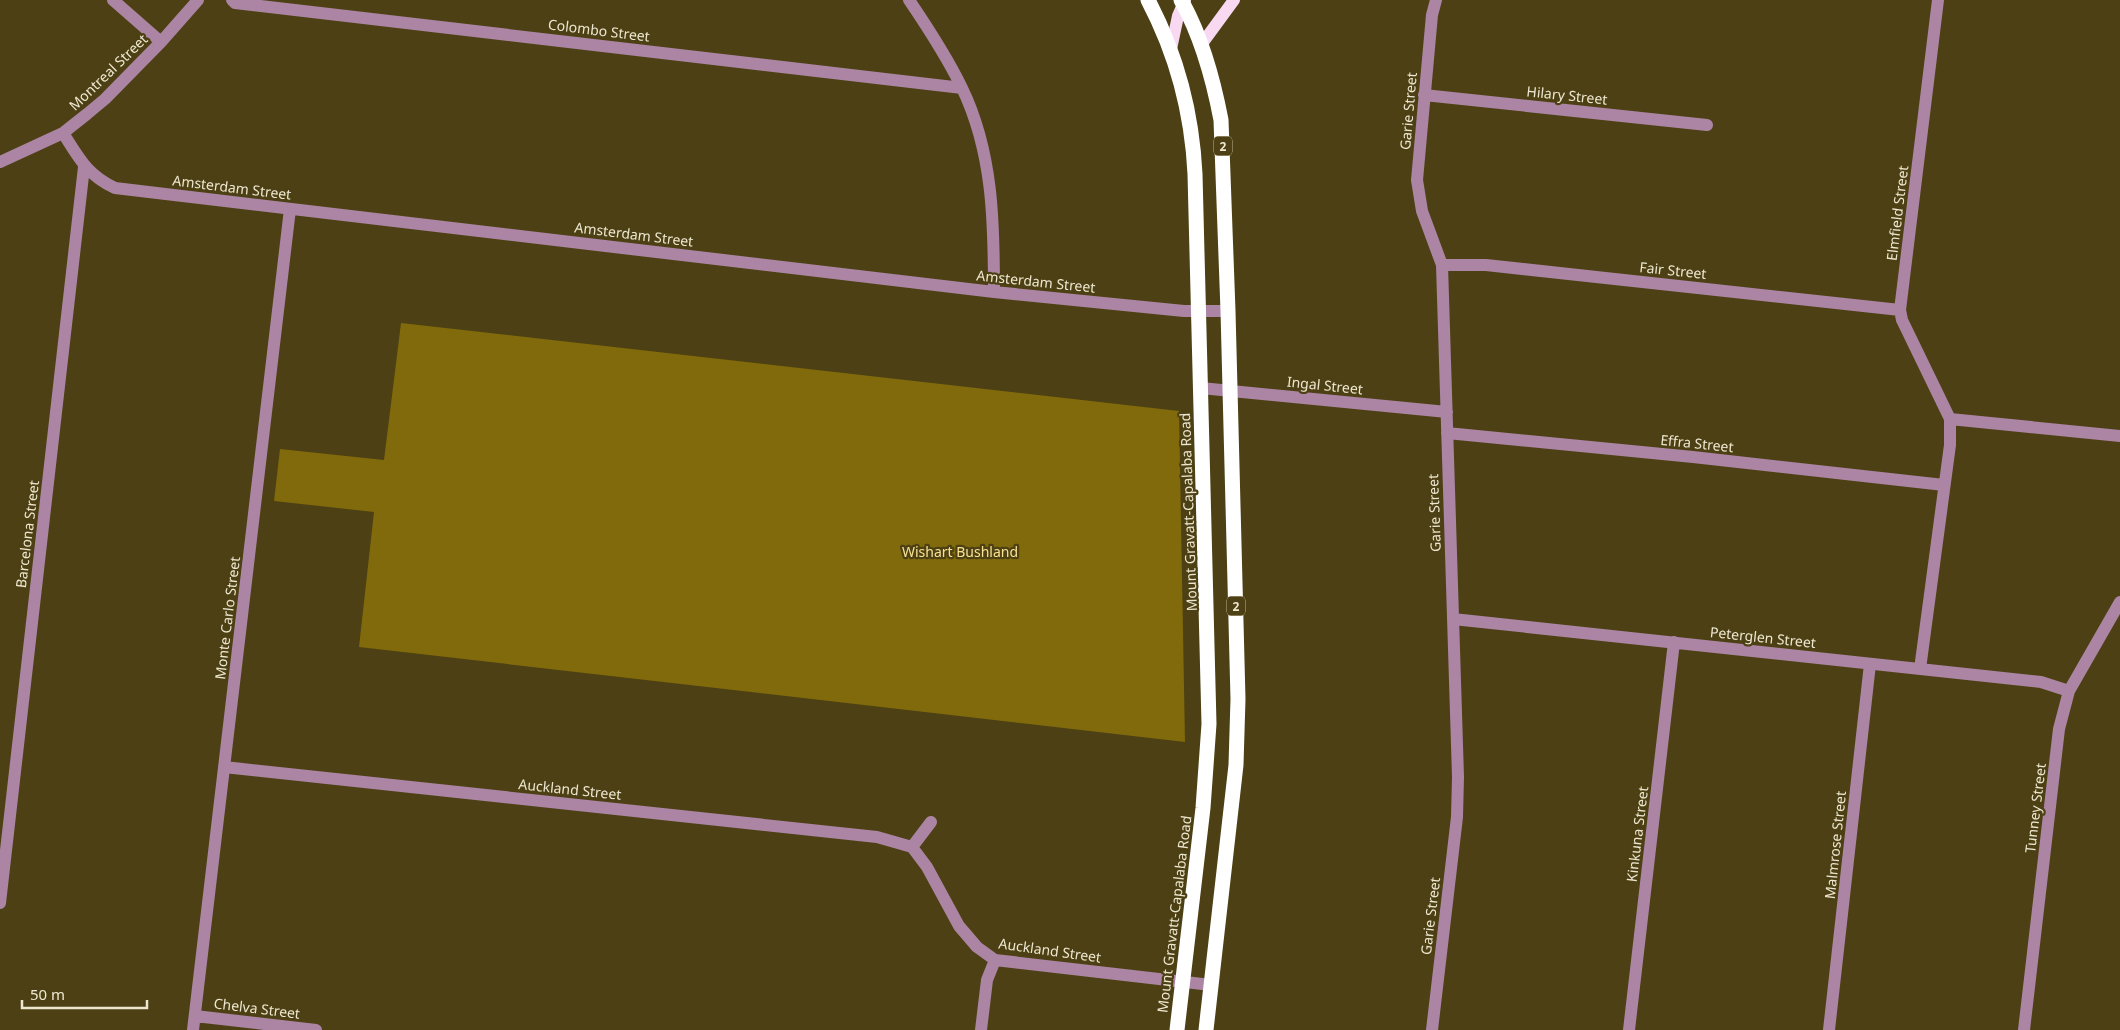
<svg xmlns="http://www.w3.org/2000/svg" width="2120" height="1030" font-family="'Noto Sans',sans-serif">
<rect width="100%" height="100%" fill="#4c4014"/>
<path fill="#816a0b" d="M 401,323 L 1179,411 L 1185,742 L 359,647 L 374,512 L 274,501 L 280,449 L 384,460 Z"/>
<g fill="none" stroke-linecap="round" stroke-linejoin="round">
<path stroke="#ab85a3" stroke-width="12" d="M 113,0 L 161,42
M 232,0 L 235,3 L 962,88
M 909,0 C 928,28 947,57 962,88 C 993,152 994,222 994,292
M 1424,95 L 1707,125
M 63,133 C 79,158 87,175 115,188 L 994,292 L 1184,311 L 1228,311
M 0,162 L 63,133 L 87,114 L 105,99 L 161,42 L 198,0
M 1442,265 L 1486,265 L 1900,310
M 1201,388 L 1447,412
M 1950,419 L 2120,436
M 1447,433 L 1693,457 L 1944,485
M 1453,619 L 2041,682 L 2069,691
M 1920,669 L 1950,445 L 1950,419 L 1902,320 L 1900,310 L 1938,0
M 224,767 L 877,837 L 912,847 L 927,867 L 959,926 L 977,947 L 995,960 L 1211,985
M 912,847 L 931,822
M 0,903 L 84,167
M 195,1016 L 316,1030
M 193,1030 L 290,209
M 981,1030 L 987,980 L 995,960
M 1432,1030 L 1457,817 L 1458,777 L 1442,265 L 1422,211 L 1417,180 L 1432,15 L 1436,0
M 1629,1030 L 1674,642
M 1829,1030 L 1870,664
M 2024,1030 L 2059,729 L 2069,691 L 2120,602"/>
<path stroke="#f8d9f1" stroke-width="12" d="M 1201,45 L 1234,0
M 1171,49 L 1178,16 L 1185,0"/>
<path stroke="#fff" stroke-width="15" d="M 1148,0 C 1177,55 1192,112 1195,174 L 1209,724 L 1203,808 L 1177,1030
M 1181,0 C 1202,37 1213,78 1221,120 L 1228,311 L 1238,699 L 1236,765 L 1206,1030"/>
</g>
<g text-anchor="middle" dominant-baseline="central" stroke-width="4.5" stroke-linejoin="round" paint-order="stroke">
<g fill="#4c4014" stroke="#bdb598" stroke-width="1">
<rect x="1214" y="136.5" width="18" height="19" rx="4"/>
<rect x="1227" y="596.5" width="18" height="19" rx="4"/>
</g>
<g font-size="12" font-weight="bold" fill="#eee7d0">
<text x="1223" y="146">2</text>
<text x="1236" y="606">2</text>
</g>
<g font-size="14" fill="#eee7d0" stroke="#4c4014">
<text transform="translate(599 30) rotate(7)">Colombo Street</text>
<text transform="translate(108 72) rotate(-44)">Montreal Street</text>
<text transform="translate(1567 95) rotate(6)">Hilary Street</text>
<text transform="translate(1408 111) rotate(-85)">Garie Street</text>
<text transform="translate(232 187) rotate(7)">Amsterdam Street</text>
<text transform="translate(1897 213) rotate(-83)">Elmfield Street</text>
<text transform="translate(634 234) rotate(7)">Amsterdam Street</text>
<text transform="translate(1673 270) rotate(6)">Fair Street</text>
<text transform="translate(1036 281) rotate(6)">Amsterdam Street</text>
<text transform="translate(1325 385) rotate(6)">Ingal Street</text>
<text transform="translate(1697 443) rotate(6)">Effra Street</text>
<text transform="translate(1188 512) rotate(-92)">Mount Gravatt-Capalaba Road</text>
<text transform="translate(1434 513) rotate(-92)">Garie Street</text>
<text transform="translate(27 534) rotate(-83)">Barcelona Street</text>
<text transform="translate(227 618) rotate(-83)">Monte Carlo Street</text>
<text transform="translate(1763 637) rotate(6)">Peterglen Street</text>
<text transform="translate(570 789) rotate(6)">Auckland Street</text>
<text transform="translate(2035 808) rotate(-83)">Tunney Street</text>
<text transform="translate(1637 834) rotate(-83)">Kinkuna Street</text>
<text transform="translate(1835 845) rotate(-84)">Malmrose Street</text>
<text transform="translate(1174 914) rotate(-83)">Mount Gravatt-Capalaba Road</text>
<text transform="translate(1430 916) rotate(-83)">Garie Street</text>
<text transform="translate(1050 950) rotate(8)">Auckland Street</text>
<text transform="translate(257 1008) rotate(7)">Chelva Street</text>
</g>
<g font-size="14" fill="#f8e192" stroke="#4c4014">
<text x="960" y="551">Wishart Bushland</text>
</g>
</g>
<path d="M22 1000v8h125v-8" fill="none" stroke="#eee7d0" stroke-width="2.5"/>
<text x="30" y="1000" font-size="15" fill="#eee7d0" stroke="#4c4014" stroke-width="4" paint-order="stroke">50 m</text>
</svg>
